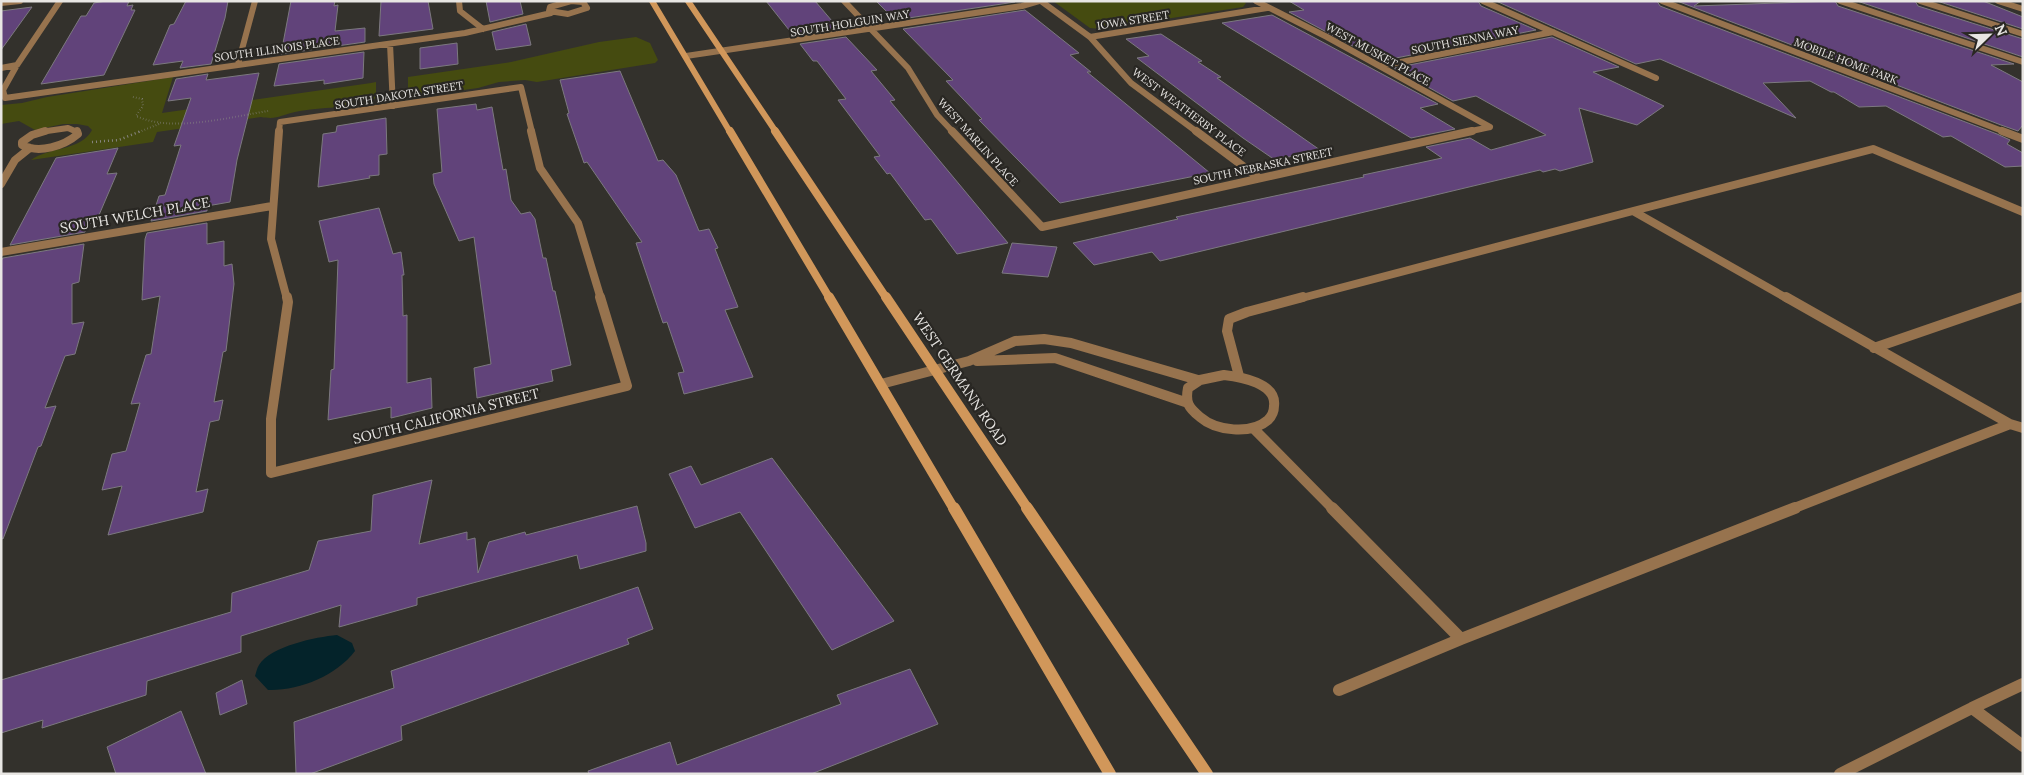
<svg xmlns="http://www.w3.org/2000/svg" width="2024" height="775" font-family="Lora,serif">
<rect width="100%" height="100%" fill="#33312c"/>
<path fill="#454b10" d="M 1053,1 L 1243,1 L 1246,3 L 1243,7 L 1101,29 L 1090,28 Z
M 636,37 L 650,43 L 658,60 L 655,63 L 537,82 L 525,80 L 499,82 L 478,88 L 421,96 L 408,94 L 408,77 L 511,62 L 599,42 Z
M 173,77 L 162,113 L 371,83 L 376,82 L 376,98 C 350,110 322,106 295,112 C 280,115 278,120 261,117 L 157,132 L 153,142 L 31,160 C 49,147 81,151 92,130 L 88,126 L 77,124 L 63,124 L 35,130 L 19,121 L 1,124 L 1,105 L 22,103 L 47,97 Z"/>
<path fill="#04232a" d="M 337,635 L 352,643 L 355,651 C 336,676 299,691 268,690 L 255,676 C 256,673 257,668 259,665 C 271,646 316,637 337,635 Z"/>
<path fill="#61437a" stroke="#7c797f" d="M 106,1 L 129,1 L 127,6 L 133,5 L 131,10 L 135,10 L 104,75 L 41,84 L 81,16 L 86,16 L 94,3 Z
M 186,1 L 228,1 L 225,18 L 211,64 L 180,68 L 183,61 L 153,65 L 170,25 L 174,24 Z
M 291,1 L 335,1 L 334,6 L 338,5 L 335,31 L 365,28 L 365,42 L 281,54 Z
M 381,1 L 428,1 L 433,29 L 379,36 Z
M 486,1 L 520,1 L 523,14 L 490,22 Z
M 766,1 L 815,1 L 838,28 L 793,35 Z
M 876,1 L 1014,1 L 1015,2 L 895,20 Z
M 1289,1 L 1478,1 L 1481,6 L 1536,30 L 1381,61 L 1289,12 L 1304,10 Z
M 1496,1 L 1657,1 L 1660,6 L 1997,134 L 2010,140 L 2007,144 L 2023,153 L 2023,166 L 2005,167 L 1951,136 L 1943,137 L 1886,106 L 1859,107 L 1834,92 L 1831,92 L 1810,81 L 1763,83 L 1796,118 L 1660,59 L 1636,64 Z
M 1677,1 L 1701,1 L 1694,6 L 1835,1 L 1838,6 L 2014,64 L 1991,65 L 2023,82 L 2023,125 L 2018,131 L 2001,125 Z
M 1857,1 L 1915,1 L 1918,6 L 2023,39 L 2023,57 Z
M 1937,1 L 1983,1 L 2023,17 L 2023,29 Z
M 32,7 L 1,50 L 1,11 Z
M 1025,10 L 1079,53 L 1070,55 L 1091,72 L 1087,72 L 1210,173 L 1060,203 L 979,120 L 982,119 L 946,81 L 953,80 L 903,29 Z
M 1272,15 L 1438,104 L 1420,108 L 1455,129 L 1411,138 L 1222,23 Z
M 526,24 L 531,45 L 496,50 L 492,32 Z
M 1161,34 L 1202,61 L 1198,62 L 1221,77 L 1217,78 L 1320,150 L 1275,160 L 1243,138 L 1137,58 L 1149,56 L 1126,39 Z
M 846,37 L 877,70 L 871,71 L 895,100 L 890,101 L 1008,243 L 957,254 L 931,219 L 925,220 L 890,173 L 887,174 L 874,157 L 880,156 L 838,100 L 846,99 L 817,61 L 813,61 L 800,44 Z
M 1552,37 L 1619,67 L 1593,72 L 1664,106 L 1637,125 L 1579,108 L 1593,162 L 1560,171 L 1555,169 L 1543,172 L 1540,170 L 1160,261 L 1152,252 L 1094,265 L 1073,243 L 1178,219 L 1176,217 L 1364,177 L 1363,175 L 1442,158 L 1426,147 L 1470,138 L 1491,150 L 1546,135 L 1476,96 L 1453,101 L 1394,68 Z
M 457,43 L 458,64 L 420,69 L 420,48 Z
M 364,52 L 363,78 L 324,84 L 324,80 L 274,86 L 279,64 Z
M 620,71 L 658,161 L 663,160 L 676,175 L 699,231 L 709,229 L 718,248 L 715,249 L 738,307 L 725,310 L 753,377 L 684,394 L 678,373 L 684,372 L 667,322 L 663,323 L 636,243 L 642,242 L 587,162 L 584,163 L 567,114 L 569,113 L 560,80 Z
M 259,73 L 237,160 L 230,202 L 207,206 L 207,211 L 151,221 L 159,196 L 165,195 L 181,145 L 174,146 L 191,98 L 168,101 L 176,79 L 208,74 L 206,80 Z
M 476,104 L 477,110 L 492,107 L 503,170 L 506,169 L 511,200 L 521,214 L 530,212 L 535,219 L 543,258 L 546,258 L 553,291 L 555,291 L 571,365 L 551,370 L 553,381 L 477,398 L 474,368 L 491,364 L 474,237 L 459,241 L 434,184 L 433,174 L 442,172 L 437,109 Z
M 386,118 L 387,154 L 379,155 L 379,175 L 369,176 L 370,178 L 318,187 L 323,134 L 336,132 L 337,126 Z
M 118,148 L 107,174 L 117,173 L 96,222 L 86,224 L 85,232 L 10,245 L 56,158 Z
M 379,208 L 393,254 L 401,252 L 404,275 L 402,275 L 403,316 L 407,315 L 407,383 L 431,378 L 432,408 L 391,418 L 391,407 L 328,420 L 331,370 L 334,369 L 338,260 L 329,262 L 319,221 Z
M 207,223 L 207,244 L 224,241 L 224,266 L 232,264 L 234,284 L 226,351 L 223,352 L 214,402 L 223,400 L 219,420 L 210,422 L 196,492 L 208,489 L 203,512 L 108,535 L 122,486 L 102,490 L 112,454 L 126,451 L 140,403 L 131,404 L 146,355 L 151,354 L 160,296 L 142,300 L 145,239 L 147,233 Z
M 1012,243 L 1057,247 L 1048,277 L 1002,273 Z
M 84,244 L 79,282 L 72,284 L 72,324 L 84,322 L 75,354 L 65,356 L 45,408 L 56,406 L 41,446 L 38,447 L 3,539 L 1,538 L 1,261 L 3,258 Z
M 772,458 L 894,621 L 832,650 L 740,512 L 695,528 L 669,474 L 691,466 L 701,485 Z
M 432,480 L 419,544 L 467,532 L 467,540 L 475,538 L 478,573 L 489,542 L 525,532 L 526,535 L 637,506 L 646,543 L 646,551 L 580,569 L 577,555 L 417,598 L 417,605 L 339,627 L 341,605 L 241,636 L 241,652 L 147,681 L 146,695 L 42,728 L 43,720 L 1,733 L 1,680 L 231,612 L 232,593 L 309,570 L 318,541 L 371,531 L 373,495 Z
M 638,587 L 653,629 L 627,639 L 629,644 L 401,726 L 402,740 L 310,774 L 296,774 L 294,722 L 394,688 L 391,671 Z
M 910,669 L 938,724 L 811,774 L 589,774 L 588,771 L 670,742 L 677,765 L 841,704 L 837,695 Z
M 242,680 L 247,704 L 220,715 L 216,693 Z
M 181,711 L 206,774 L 116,774 L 107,747 Z"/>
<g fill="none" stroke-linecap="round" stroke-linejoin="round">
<path stroke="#888682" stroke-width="2" stroke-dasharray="0.5 2.5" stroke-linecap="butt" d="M 133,97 L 142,99 L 143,106 L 136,116 C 173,133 229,117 268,111
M 139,132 L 159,124"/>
<path stroke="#888682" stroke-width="2.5" stroke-dasharray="1 3" stroke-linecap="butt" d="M 92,142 L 119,140 L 141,131"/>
<path stroke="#97734e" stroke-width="6" d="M 1920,1 L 2023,34"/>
<path stroke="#97734e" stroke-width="8" d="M 1633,211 L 1873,149 L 2023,212
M 1298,299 L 1633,211 L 1788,299
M 2018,299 L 2023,297"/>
<path stroke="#97734e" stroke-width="10" d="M 1786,297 L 2010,424 L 1792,509
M 1874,348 L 2022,297
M 977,361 L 1055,358 L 1185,402
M 1224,375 C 1241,377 1277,383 1274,406 C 1274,411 1272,416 1268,420 C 1251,435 1216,431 1200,417 C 1189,408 1185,403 1188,388 L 1200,380 Z
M 1239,376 L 1227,331 L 1229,319 L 1247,312 L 1303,297
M 881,384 L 969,361 L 1015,341 L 1044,339 L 1071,343 L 1198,380
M 2010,424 L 2023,428
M 1253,428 L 1333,509"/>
<path stroke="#97734e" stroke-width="12" d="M 1332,508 L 1461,639 L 1339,690
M 1461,639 L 1795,508"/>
<path stroke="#97734e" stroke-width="6" d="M 60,1 L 17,65 L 3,90 L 5,98 L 465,33 L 551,13
M 459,1 L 460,11 L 483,29
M 571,1 L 583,2 L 587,8 L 568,14 L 549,11 L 550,7 Z
M 844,1 L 908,68 L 937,115 L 953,132
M 1041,1 L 1090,37 L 1131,83 L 1197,132
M 1256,1 L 1327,37 L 1490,127
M 1483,1 L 1656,78
M 1662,1 L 2005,132
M 1840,1 L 2023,62
M 1998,1 L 2023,9
M 1,3 L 20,1
M 1090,37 L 1267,8
M 390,44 L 393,106
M 686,56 L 1022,6 L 1039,1
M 238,64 L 255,1
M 1381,66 L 1553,32
M 1,68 L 17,65
M 40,132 L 68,128 L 77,132
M 279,132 L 280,122 L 521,87 L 532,132
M 1467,132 L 1490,127"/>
<path stroke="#97734e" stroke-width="8" d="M 45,131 L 32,135 L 22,142 L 22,145 C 39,154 64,146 78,134 L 77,131
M 279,131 L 271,239 L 287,299
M 531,131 L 540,168 L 578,223 L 601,299
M 952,131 L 1042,227 L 1472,131
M 1196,131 L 1259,178
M 2002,131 L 2023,139
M 1,184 L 15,160 L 30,148
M 1,252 L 272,206"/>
<path stroke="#97734e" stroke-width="10" d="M 287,297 L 288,302 L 271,419 L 271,473 L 627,386 L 600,297"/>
<path stroke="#97734e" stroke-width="12" d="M 2023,684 L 1972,708 L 2023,746
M 1840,774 L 1972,708"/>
<path stroke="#d1975a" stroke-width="6" d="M 652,1 L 730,132
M 688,1 L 776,132"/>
<path stroke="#d1975a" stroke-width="8" d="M 730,131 L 830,299
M 775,131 L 887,299"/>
<path stroke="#d1975a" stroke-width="10" d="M 829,297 L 954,509
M 886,297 L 1028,509"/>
<path stroke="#d1975a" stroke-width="12" d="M 954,508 L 1110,774
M 1027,508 L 1207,774"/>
</g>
<g text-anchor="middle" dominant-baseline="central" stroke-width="4.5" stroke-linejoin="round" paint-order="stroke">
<g font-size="11" fill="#e8e6e3" stroke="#292723">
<text transform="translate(1133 20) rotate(-9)">IOWA STREET</text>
<text transform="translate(850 23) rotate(-9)">SOUTH HOLGUIN WAY</text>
<text transform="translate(1465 40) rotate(-11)">SOUTH SIENNA WAY</text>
<text transform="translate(277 49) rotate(-8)">SOUTH ILLINOIS PLACE</text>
<text transform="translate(1378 54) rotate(29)">WEST MUSKET PLACE</text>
<text transform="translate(1846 61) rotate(21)">MOBILE HOME PARK</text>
<text transform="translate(399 95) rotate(-9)">SOUTH DAKOTA STREET</text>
<text transform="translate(1189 112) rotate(37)">WEST WEATHERBY PLACE</text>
<text transform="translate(978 142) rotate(48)">WEST MARLIN PLACE</text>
<text transform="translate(1263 166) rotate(-12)">SOUTH NEBRASKA STREET</text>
</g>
<g font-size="14" fill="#e8e6e3" stroke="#292723">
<text transform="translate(135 215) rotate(-10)">SOUTH WELCH PLACE</text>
<text transform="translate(960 379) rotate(56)">WEST GERMANN ROAD</text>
<text transform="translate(446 416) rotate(-14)">SOUTH CALIFORNIA STREET</text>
</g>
</g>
<rect width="2024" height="775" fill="none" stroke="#e8e6e3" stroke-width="5"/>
<g transform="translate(1989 35) rotate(67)" stroke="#292723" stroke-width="4" paint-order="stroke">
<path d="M0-4L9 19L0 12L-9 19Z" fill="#e8e6e3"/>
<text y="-8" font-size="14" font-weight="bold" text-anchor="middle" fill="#e8e6e3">N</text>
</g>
</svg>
